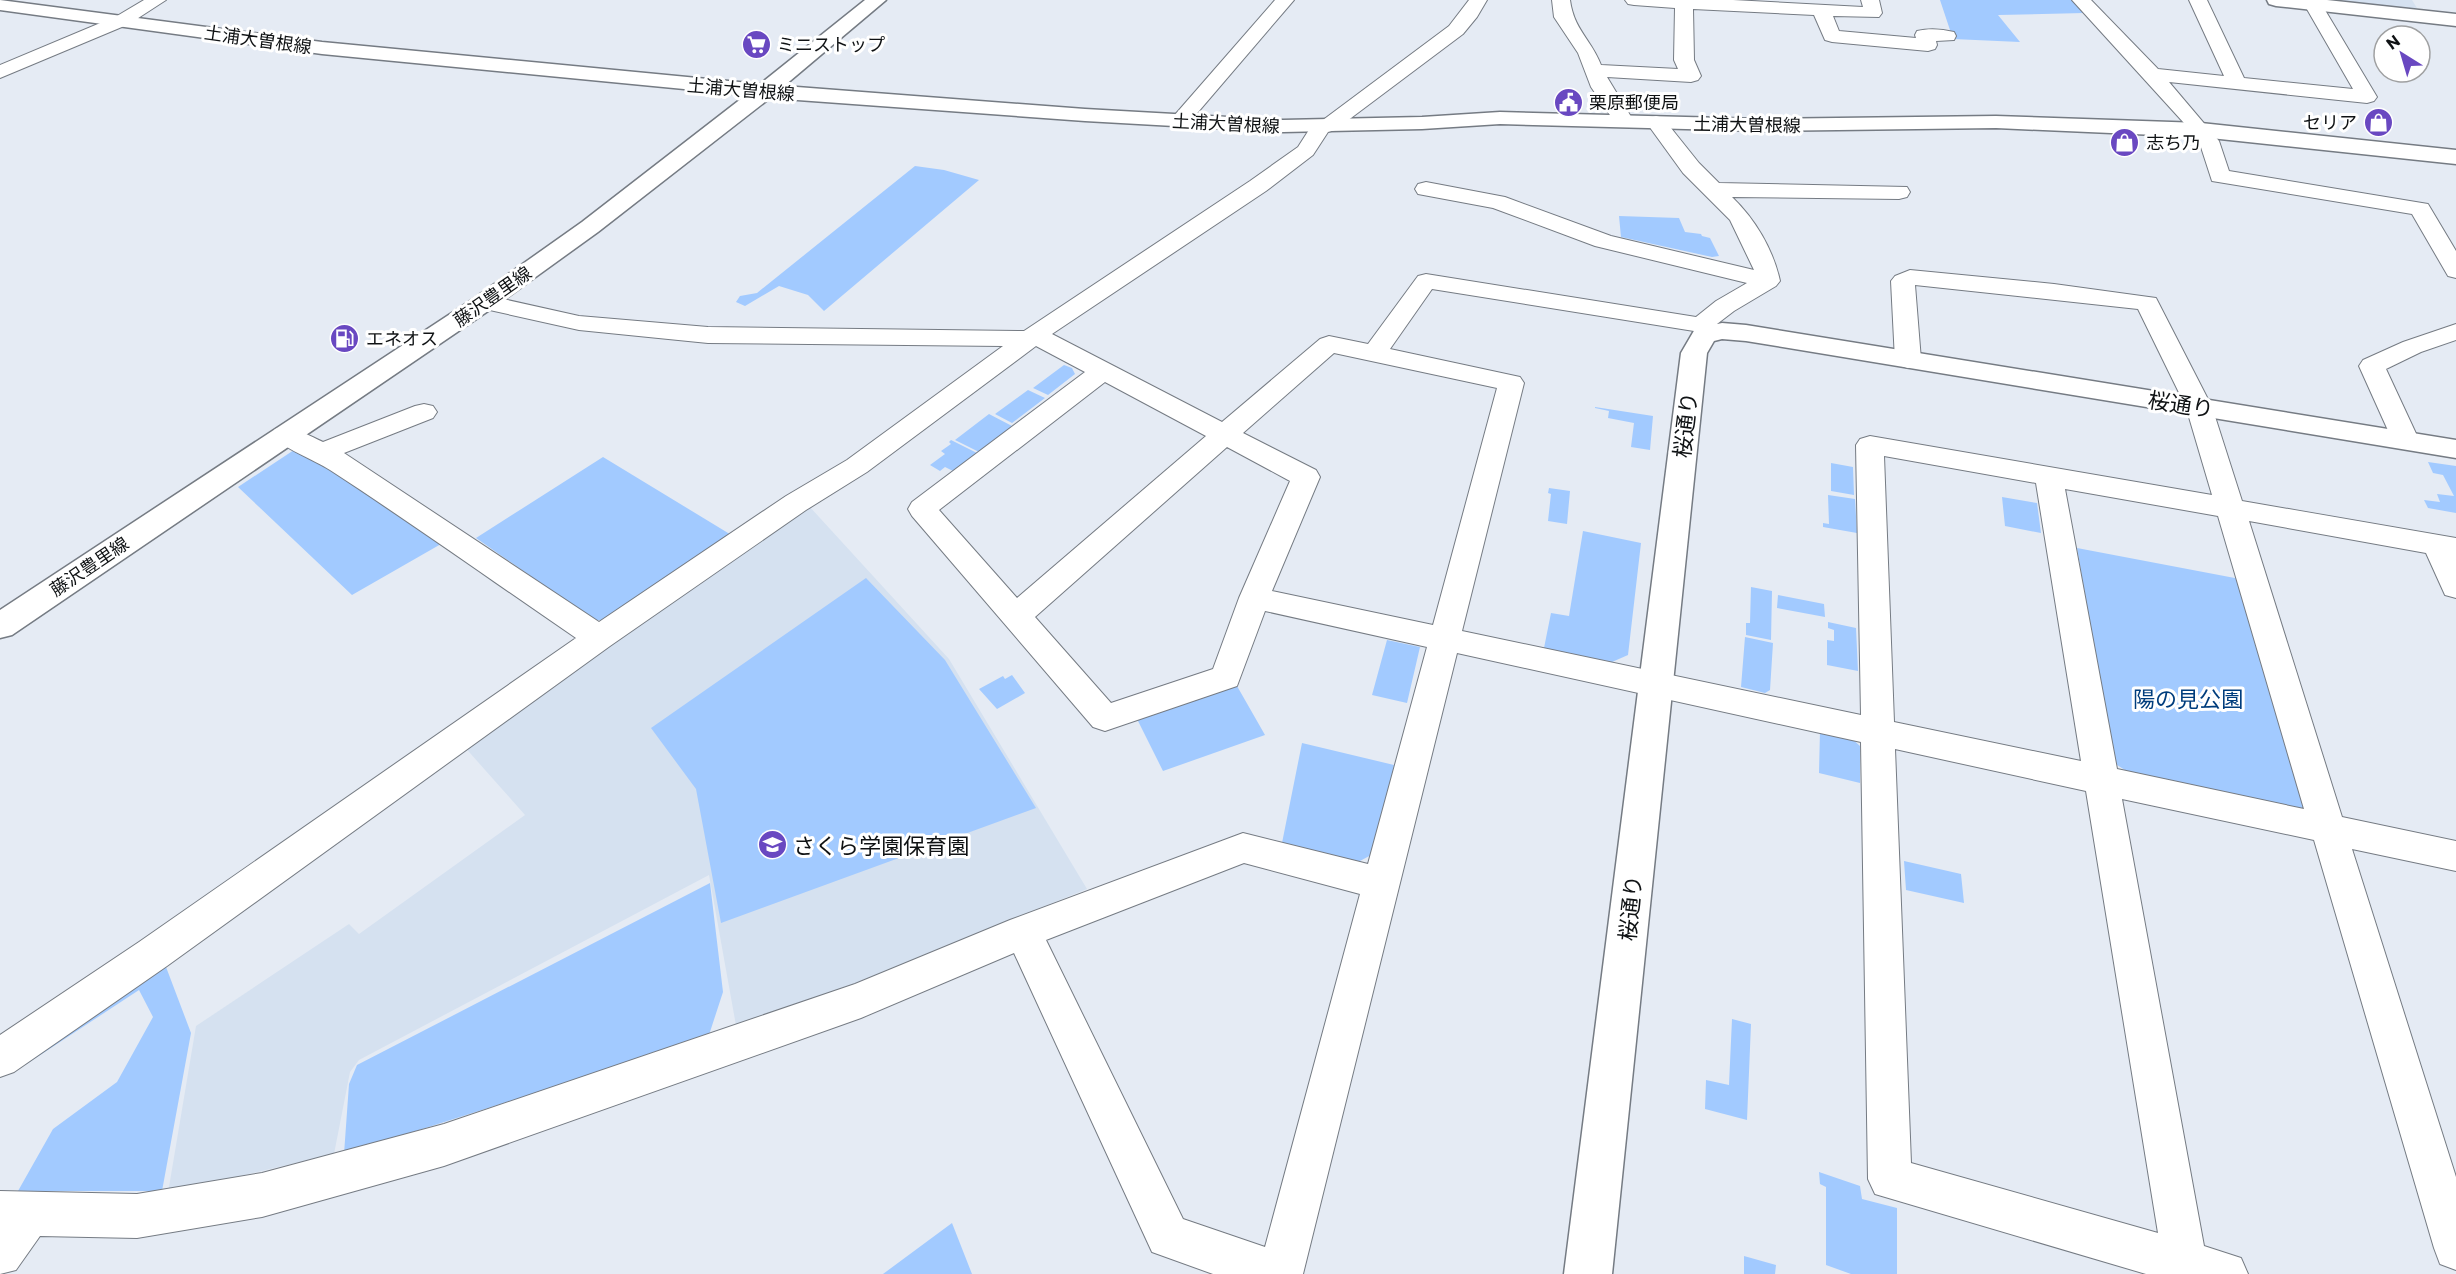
<svg xmlns="http://www.w3.org/2000/svg" width="2456" height="1274" font-family="Commissioner,'Noto Sans JP',sans-serif">
<rect width="100%" height="100%" fill="#e5ebf4"/>
<path fill="#d5e1f0" d="M 2311,0 L 2412,0 L 2417,8 L 2407,10 Z
M 809,506 L 949,659 L 1087,889 L 737,1031 L 709,875 L 359,1060 L 350,1072 L 334,1154 L 168,1193 L 196,1026 L 349,924 L 359,934 L 525,815 L 462,744 Z"/>
<path fill="#a2caff" d="M 1940,0 L 2072,0 L 2084,13 L 1998,15 L 2020,42 L 1953,39 Z
M 915,166 L 944,170 L 979,180 L 824,311 L 808,295 L 779,286 L 745,306 L 736,302 L 740,296 L 757,293 Z
M 1619,216 L 1679,218 L 1685,232 L 1701,234 L 1702,236 L 1710,238 L 1719,256 L 1712,257 L 1621,237 Z
M 1064,365 L 1072,368 L 1075,374 L 1048,395 L 1033,388 Z
M 1028,390 L 1045,398 L 1012,423 L 995,414 Z
M 1595,407 L 1653,416 L 1650,450 L 1631,447 L 1634,423 L 1608,418 L 1609,411 L 1595,408 Z
M 989,414 L 1012,426 L 979,452 L 955,440 Z
M 951,440 L 977,453 L 953,471 L 945,467 L 940,471 L 930,465 L 945,454 L 941,451 L 951,444 L 949,442 Z
M 294,450 L 329,467 L 441,544 L 352,595 L 238,487 Z
M 603,457 L 733,536 L 608,620 L 594,620 L 476,538 Z
M 2428,462 L 2456,466 L 2456,513 L 2428,508 L 2424,500 L 2440,502 L 2437,494 L 2454,496 L 2443,475 L 2433,473 Z
M 1831,463 L 1853,467 L 1854,495 L 1831,491 Z
M 1549,488 L 1570,491 L 1567,524 L 1548,521 L 1551,494 L 1548,493 Z
M 1828,495 L 1855,499 L 1857,533 L 1823,527 L 1823,523 L 1829,524 Z
M 2002,497 L 2037,503 L 2041,533 L 2005,526 Z
M 1583,531 L 1641,543 L 1628,655 L 1612,662 L 1544,648 L 1551,613 L 1569,616 Z
M 2077,548 L 2240,579 L 2310,812 L 2128,772 L 2114,763 Z
M 866,578 L 945,660 L 1036,808 L 721,923 L 696,789 L 651,728 Z
M 1751,587 L 1772,591 L 1771,640 L 1746,635 L 1746,623 L 1750,623 Z
M 1778,595 L 1824,604 L 1825,617 L 1777,608 Z
M 1828,622 L 1856,628 L 1858,671 L 1827,665 L 1827,640 L 1834,641 L 1834,630 L 1828,628 Z
M 1745,637 L 1773,643 L 1770,690 L 1765,693 L 1741,687 Z
M 1387,640 L 1420,647 L 1407,703 L 1372,695 Z
M 1012,675 L 1025,693 L 997,709 L 979,689 L 1003,676 L 1005,679 Z
M 1237,686 L 1265,735 L 1163,771 L 1137,719 Z
M 1820,731 L 1849,736 L 1860,746 L 1860,783 L 1819,773 Z
M 1302,743 L 1394,765 L 1375,853 L 1358,862 L 1282,843 Z
M 1904,861 L 1961,874 L 1964,903 L 1906,890 Z
M 710,883 L 723,992 L 708,1038 L 344,1154 L 349,1084 L 357,1065 Z
M 163,959 L 191,1033 L 162,1191 L 18,1191 L 53,1129 L 117,1082 L 153,1017 L 139,990 L 25,1065 L 18,1059 Z
M 1732,1019 L 1751,1024 L 1747,1120 L 1705,1109 L 1706,1080 L 1729,1085 Z
M 1819,1172 L 1860,1186 L 1862,1199 L 1897,1208 L 1897,1274 L 1851,1274 L 1826,1265 L 1826,1187 L 1820,1184 Z
M 952,1223 L 972,1274 L 883,1274 Z
M 1744,1256 L 1776,1265 L 1775,1274 L 1744,1274 Z"/>
<g fill="none" stroke-linecap="round" stroke-linejoin="round">
<defs>
<path id="minor" d="M 144,0 L 166,0 L 129,24 L 0,78 L 0,65 L 117,16 Z
M 1275,0 L 1294,0 L 1187,125 L 1180,127 L 1173,125 L 1170,121 L 1173,117 Z
M 1469,0 L 1487,0 L 1477,17 L 1463,34 L 1335,130 L 1328,132 L 1313,155 L 1266,191 L 1052,334 L 1222,422 L 1320,339 L 1329,336 L 1368,344 L 1418,276 L 1426,274 L 1696,317 L 1716,301 L 1747,283 L 1595,246 L 1493,208 L 1418,194 L 1415,189 L 1418,184 L 1426,182 L 1505,197 L 1611,236 L 1754,270 L 1730,220 L 1683,173 L 1646,122 L 1649,118 L 1656,116 L 1663,118 L 1699,163 L 1719,183 L 1907,187 L 1910,192 L 1907,197 L 1899,199 L 1732,197 C 1755,219 1773,249 1780,281 L 1776,286 L 1734,311 L 1717,324 L 1724,332 L 1721,337 L 1712,339 L 1694,331 L 1432,289 L 1390,349 L 1520,377 L 1524,383 L 1462,631 L 1861,715 L 1856,445 L 1860,439 L 1870,436 L 2212,495 L 2186,407 L 2138,309 L 1915,285 L 1921,360 L 1917,365 L 1908,368 L 1899,365 L 1895,360 L 1891,281 L 1895,276 L 1910,270 L 2054,284 L 2156,298 L 2212,407 L 2242,501 L 2456,538 L 2456,598 L 2445,595 L 2426,553 L 2249,521 L 2342,817 L 2456,841 L 2456,871 L 2352,849 L 2456,1177 L 2456,1270 L 2440,1264 L 2434,1248 L 2314,840 L 2122,799 L 2204,1246 L 2241,1258 L 2248,1274 L 2146,1274 L 1875,1194 L 1868,1179 L 1861,742 L 1457,653 L 1303,1274 L 1213,1274 L 1152,1252 L 1014,953 L 861,1018 L 444,1166 L 262,1217 L 137,1238 L 40,1236 L 16,1270 L 0,1274 L 0,1191 L 137,1194 L 262,1173 L 444,1124 L 855,984 L 1010,920 L 1243,833 L 1368,864 L 1427,647 L 1265,611 L 1237,686 L 1105,731 L 1093,727 L 912,516 L 908,509 L 912,502 L 1085,372 L 1036,346 L 867,472 L 806,510 L 610,646 L 167,966 L 14,1072 L 0,1077 L 0,1035 L 139,942 L 576,638 C 494,582 413,524 330,470 C 316,461 279,446 271,435 L 275,429 C 292,424 307,435 323,442 L 415,406 L 424,404 L 433,406 L 437,412 L 433,418 L 344,453 L 599,622 L 786,496 L 847,460 L 1003,346 L 708,343 L 579,330 L 476,307 L 473,302 L 476,297 L 485,295 L 579,316 L 708,327 L 1024,331 L 1250,181 L 1298,147 L 1314,122 L 1323,120 L 1449,26 ZM 1334,353 L 1497,388 L 1433,625 L 1272,591 L 1320,477 L 1316,470 L 1243,433 ZM 1105,382 L 1206,436 L 1017,598 L 939,510 ZM 1227,447 L 1290,481 L 1239,598 L 1213,669 L 1111,703 L 1035,617 ZM 1884,456 L 2036,483 L 2081,761 L 1894,722 ZM 2065,489 L 2218,516 L 2304,809 L 2117,769 ZM 1895,749 L 2086,791 L 2158,1233 L 1911,1163 ZM 1244,863 L 1360,894 L 1265,1247 L 1183,1219 L 1046,940 Z
M 1552,0 L 1570,0 C 1574,30 1591,39 1601,65 L 1678,69 L 1674,60 L 1675,8 L 1634,5 L 1628,4 L 1625,0 L 1733,0 L 1863,7 L 1861,0 L 1879,0 L 1882,13 L 1879,17 L 1833,16 L 1839,31 L 1916,38 L 1915,35 L 1917,31 C 1929,28 1942,29 1954,32 L 1956,36 L 1954,40 L 1936,41 L 1937,45 L 1935,49 L 1928,51 L 1832,42 L 1825,40 L 1814,15 L 1693,9 L 1694,60 L 1701,76 L 1698,80 L 1691,82 L 1607,77 L 1633,120 L 1630,124 L 1616,124 L 1591,87 L 1578,53 L 1554,17 Z
M 2072,0 L 2091,0 L 2158,69 L 2224,76 L 2189,0 L 2207,0 L 2244,78 L 2353,89 L 2304,4 L 2307,0 L 2319,0 L 2377,97 L 2374,101 L 2367,103 L 2169,82 L 2219,141 L 2229,171 L 2428,204 L 2456,251 L 2456,278 L 2448,276 L 2412,214 L 2212,181 L 2199,141 L 2194,134 Z
M 2456,324 L 2456,340 L 2421,352 L 2386,369 L 2419,440 L 2415,446 L 2405,449 L 2395,446 L 2359,366 L 2363,360 L 2403,342 Z"/>
<path id="tertiary" d="M 2267,0 L 2327,0 L 2456,14 L 2456,26 L 2276,6 L 2269,4 Z
M 1722,323 L 1746,325 L 2456,440 L 2456,458 L 1746,341 L 1722,339 L 1714,341 L 1707,353 L 1612,1274 L 1564,1274 L 1681,353 L 1695,329 Z"/>
<path id="secondary" d="M 0,0 L 322,42 L 760,84 L 865,0 L 886,0 L 784,86 L 1085,109 L 1283,120 L 1422,117 L 1500,112 L 1762,119 L 1996,116 L 2201,123 L 2456,150 L 2456,164 L 2201,137 L 1996,128 L 1762,131 L 1500,124 L 1422,129 L 1283,132 L 1085,121 L 770,98 L 598,232 L 494,307 L 12,635 L 0,638 L 0,610 L 476,297 L 582,222 L 746,95 L 322,54 L 0,10 Z"/>
</defs>
<use href="#minor" stroke="#757b83" stroke-width="2"/>
<use href="#tertiary" stroke="#757b83" stroke-width="3"/>
<use href="#secondary" stroke="#757b83" stroke-width="3"/>
<use href="#minor" fill="#fff" fill-rule="evenodd"/>
<use href="#tertiary" fill="#fff" fill-rule="evenodd"/>
<use href="#secondary" fill="#fff" fill-rule="evenodd"/>
</g>
<defs>
<symbol id="supermarket-disc" viewBox="-11 -11 22 22"><circle r="9.5" fill="#6948c1" stroke="#fff"/><path d="M-6-5.5h2.5l.6 2H6L4.5 2H-2.5L-4.4-4H-6ZM-1.5 3.2a1.3 1.3 0 1 0 .1 0ZM3 3.2a1.3 1.3 0 1 0 .1 0Z" fill="#fff"/></symbol>
<symbol id="civic-disc" viewBox="-11 -11 22 22"><circle r="9.5" fill="#6948c1" stroke="#fff"/><path d="M-.6-6.5H3V-4.5H.6V-3L4-1V1h2V6H-6V1h2V-1L-.6-3ZM-1.2 2.5V6h2.4V2.5Z" fill="#fff"/></symbol>
<symbol id="shop-disc" viewBox="-11 -11 22 22"><circle r="9.5" fill="#6948c1" stroke="#fff"/><path d="M-5-2.5h2.3a2.7 3.5 0 0 1 5.4 0H5L5.5 6h-11ZM-1.5-2.5h3a1.5 2.3 0 0 0-3 0Z" fill="#fff"/></symbol>
<symbol id="fuel-disc" viewBox="-11 -11 22 22"><circle r="9.5" fill="#6948c1" stroke="#fff"/><path d="M-5.5-6h7V0h2V4h1.3V-2.5L3-4.5l.8-.8L6-3V5H2.5V1h-1V6h-7ZM-4.2-4.7v3.2H.2V-4.7Z" fill="#fff"/></symbol>
<symbol id="school-disc" viewBox="-11 -11 22 22"><circle r="9.5" fill="#6948c1" stroke="#fff"/><path d="M0-5L7-2L0 1L-7-2ZM-4 1L0 2.5L4 1V4Q0 6-4 4Z" fill="#fff"/></symbol>
</defs>
<g fill-rule="evenodd">
<use href="#supermarket-disc" x="740" y="28" width="33" height="33"/>
<use href="#civic-disc" x="1552" y="86" width="33" height="33"/>
<use href="#shop-disc" x="2362" y="106" width="33" height="33"/>
<use href="#shop-disc" x="2108" y="126" width="33" height="33"/>
<use href="#fuel-disc" x="328" y="322" width="33" height="33"/>
<use href="#school-disc" x="756" y="828" width="33" height="33"/>
</g>
<g text-anchor="middle" dominant-baseline="central" stroke-width="6" stroke-linejoin="round" paint-order="stroke">
<g font-size="18" fill="#0f1214" stroke="#fff">
<text transform="translate(258 39) rotate(8)">土浦大曽根線</text>
<text transform="translate(741 89) rotate(5)">土浦大曽根線</text>
<text transform="translate(1226 123) rotate(3)">土浦大曽根線</text>
<text transform="translate(1747 124) rotate(1)">土浦大曽根線</text>
<text transform="translate(492 296) rotate(-35)">藤沢豊里線</text>
<text transform="translate(89 566) rotate(-34)">藤沢豊里線</text>
</g>
<g font-size="18" fill="#0f1214" stroke="#fff" text-anchor="start">
<text x="777" y="44">ミニストップ</text>
<text x="1589" y="102">栗原郵便局</text>
<text x="2357" y="122" text-anchor="end">セリア</text>
<text x="2146" y="142">志ち乃</text>
<text x="366" y="338">エネオス</text>
</g>
<g font-size="22" fill="#0f1214" stroke="#fff">
<text transform="translate(2181 404) rotate(9)">桜通り</text>
<text transform="translate(1685 425) rotate(-83)">桜通り</text>
<text transform="translate(1630 908) rotate(-84)">桜通り</text>
</g>
<g font-size="22" fill="#003d7d" stroke="#fff">
<text x="2188" y="698">陽の見公園</text>
</g>
<g font-size="22" fill="#0f1214" stroke="#fff" text-anchor="start">
<text x="793" y="845">さくら学園保育園</text>
</g>
</g>
<g transform="translate(2402 54) rotate(323)"><circle r="28" fill="#ffffff" stroke="#9fa0a1" stroke-width="1.5"/>
<path d="M0-4.5L10 22L0 15L-10 22Z" fill="#6948c1"/>
<text y="-9" font-size="16" font-weight="bold" text-anchor="middle" fill="#0f1214">N</text>
</g>
</svg>
